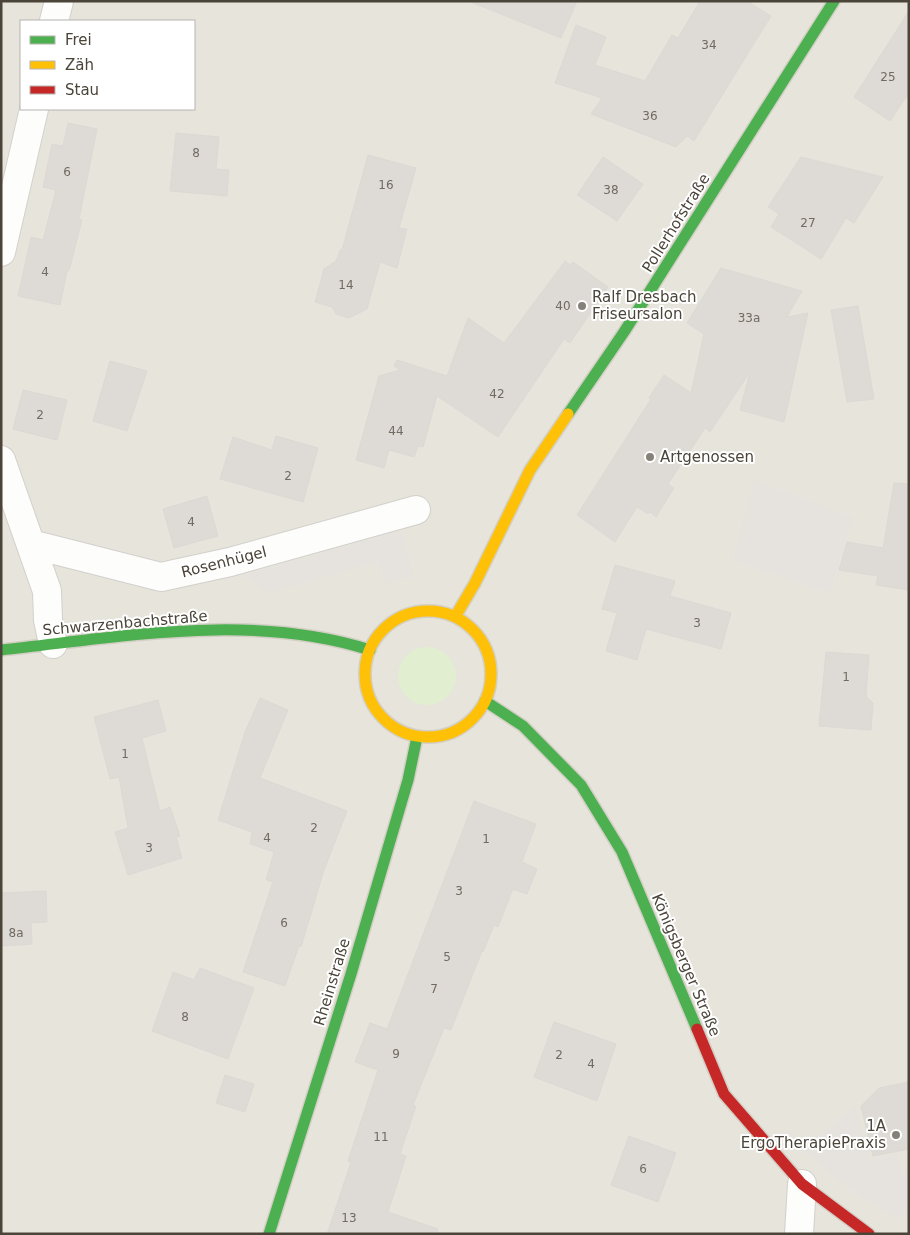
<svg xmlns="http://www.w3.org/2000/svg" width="910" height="1235" font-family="'DejaVu Sans',sans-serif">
<rect width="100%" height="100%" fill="#f4f2ee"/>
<path fill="#e7e4dc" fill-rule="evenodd" d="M 1,1 L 909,1 L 909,1234 L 1,1234 ZM 21,21 L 194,21 L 194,109 L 21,109 Z"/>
<path fill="#e1eecf" d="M398 676a29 29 0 1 1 58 0a29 29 0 1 1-58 0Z"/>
<path fill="#e6e3df" d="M 754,480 L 853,517 L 830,593 L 733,560 Z
M 401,531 L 413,575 L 385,584 L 379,561 L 267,593 L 243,575 Z
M 856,1105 L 869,1160 L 898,1154 L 902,1175 L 909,1174 L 909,1213 L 896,1217 L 844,1185 L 803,1150 Z"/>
<path fill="#dedbd6" stroke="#dcd9d4" d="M 473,1 L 577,1 L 561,38 L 473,3 Z
M 700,1 L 747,1 L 771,16 L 694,141 L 687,136 L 676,147 L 591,114 L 602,98 L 555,83 L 576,25 L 606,37 L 595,65 L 645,81 L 672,35 L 678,38 Z
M 909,11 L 909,93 L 890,121 L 854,97 Z
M 68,123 L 97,129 L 79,219 L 82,220 L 69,271 L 67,271 L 60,305 L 18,296 L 31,237 L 43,240 L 56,190 L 43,187 L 52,144 L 63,146 Z
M 176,133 L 219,137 L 216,169 L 229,170 L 227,196 L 170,191 Z
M 368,155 L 416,168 L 399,228 L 407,229 L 397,268 L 380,262 L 367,309 L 349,318 L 336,314 L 332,307 L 315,302 L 324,269 L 336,261 L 340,250 L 342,250 Z
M 603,157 L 643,184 L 617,221 L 577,195 Z
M 801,157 L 883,177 L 854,223 L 846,218 L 822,258 L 822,254 L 821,259 L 771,227 L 779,214 L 768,207 Z
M 565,261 L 570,265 L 573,262 L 608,287 L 570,343 L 564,339 L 498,437 L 437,396 L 423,447 L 418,446 L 414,457 L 389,450 L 384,468 L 356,460 L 379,376 L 400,370 L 394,366 L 397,360 L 447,376 L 468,318 L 504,343 Z
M 721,268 L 802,291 L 787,317 L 808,313 L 784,422 L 740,410 L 750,372 L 710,432 L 705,428 L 668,484 L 674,488 L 656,517 L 650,512 L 648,514 L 637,507 L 615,542 L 577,515 L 651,399 L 649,398 L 664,375 L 691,393 L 704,334 L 687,323 Z
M 858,306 L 874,399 L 847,402 L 831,310 Z
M 110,361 L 147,371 L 127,431 L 93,421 Z
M 23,390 L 67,400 L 57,440 L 13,429 Z
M 276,436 L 318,448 L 303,502 L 220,479 L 233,437 L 272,450 Z
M 894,483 L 909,484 L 909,590 L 876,585 L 878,576 L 839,570 L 847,542 L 883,548 Z
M 207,496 L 218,536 L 174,548 L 163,509 Z
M 615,565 L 675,581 L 670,596 L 731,613 L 721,649 L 646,629 L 637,660 L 606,651 L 617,613 L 602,609 Z
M 826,652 L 869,655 L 866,696 L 873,703 L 871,730 L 819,726 Z
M 260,698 L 288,710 L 260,778 L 347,811 L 324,870 L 301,947 L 299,946 L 285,986 L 243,972 L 273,882 L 266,880 L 274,852 L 250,844 L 252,832 L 218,820 L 245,732 Z
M 158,700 L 166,731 L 142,738 L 160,811 L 170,807 L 180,836 L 176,837 L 182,858 L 128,875 L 115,832 L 128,828 L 119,777 L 110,779 L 94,717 Z
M 474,801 L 536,824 L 522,862 L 537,869 L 527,894 L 513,889 L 498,927 L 494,925 L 483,952 L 482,951 L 451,1030 L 444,1028 L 413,1105 L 416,1106 L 400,1154 L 406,1156 L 388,1212 L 438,1229 L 437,1234 L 327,1234 L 351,1162 L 348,1161 L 378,1070 L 355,1062 L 370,1023 L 387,1029 Z
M 46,891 L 47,922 L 31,923 L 32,944 L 1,946 L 1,893 Z
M 200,968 L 254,988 L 228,1059 L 152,1031 L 173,972 L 194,980 Z
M 554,1022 L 616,1044 L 597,1101 L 534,1077 Z
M 225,1075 L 254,1084 L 245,1112 L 216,1103 Z
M 909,1082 L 909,1149 L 873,1156 L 861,1106 L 879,1088 Z
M 629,1136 L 676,1153 L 658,1202 L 611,1185 Z"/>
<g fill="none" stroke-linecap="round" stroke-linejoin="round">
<defs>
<path id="street" d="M 54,21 L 59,1
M 1,252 L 34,109
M 1,460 L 47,591 L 48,620 L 53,644
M 31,544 L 161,577 L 230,562 L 416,510
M 799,1234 L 802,1184"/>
<path id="fast" d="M 568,414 L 624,332 L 834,1
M 1,650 C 123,637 251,612 370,650
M 485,701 L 523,726 L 581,785 L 622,852 L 697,1029
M 269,1234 L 351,974 L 408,780 L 417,737"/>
<path id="slow" d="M365 674a63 63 0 1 1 126 0a63 63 0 1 1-126 0Z
M 455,617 L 475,583 L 530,470 L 568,414"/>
<path id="jam" d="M 697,1029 L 724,1094 L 802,1184 L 869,1234"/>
</defs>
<use href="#street" stroke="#d2d0cb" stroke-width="30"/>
<use href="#fast" stroke="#d3cfc5" stroke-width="14"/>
<use href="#slow" stroke="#d3cfc5" stroke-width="14"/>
<use href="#jam" stroke="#d3cfc5" stroke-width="14"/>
<use href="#street" stroke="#fdfdfc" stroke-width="28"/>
<use href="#fast" stroke="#4caf50" stroke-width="11"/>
<use href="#slow" stroke="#ffc107" stroke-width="11"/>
<use href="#jam" stroke="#c62828" stroke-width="11"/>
</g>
<g fill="#868178" stroke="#fff" stroke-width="2">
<circle cx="582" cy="306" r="5"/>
<circle cx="650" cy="457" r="5"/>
<circle cx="896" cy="1135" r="5"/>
</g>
<g text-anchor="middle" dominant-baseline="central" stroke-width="4" stroke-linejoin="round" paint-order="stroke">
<g font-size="12" fill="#706a61">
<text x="709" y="45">34</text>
<text x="888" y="77">25</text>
<text x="650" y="116">36</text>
<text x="196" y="153">8</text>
<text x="67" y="172">6</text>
<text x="386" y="185">16</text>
<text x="611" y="190">38</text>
<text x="808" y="223">27</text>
<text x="45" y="272">4</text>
<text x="346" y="285">14</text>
<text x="563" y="306">40</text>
<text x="749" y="318">33a</text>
<text x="497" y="394">42</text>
<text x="40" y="415">2</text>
<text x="396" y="431">44</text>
<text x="288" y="476">2</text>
<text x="191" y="522">4</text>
<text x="697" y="623">3</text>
<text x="846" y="677">1</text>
<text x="125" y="754">1</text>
<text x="314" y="828">2</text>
<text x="267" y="838">4</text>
<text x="486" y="839">1</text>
<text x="149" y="848">3</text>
<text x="459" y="891">3</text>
<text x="284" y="923">6</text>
<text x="16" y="933">8a</text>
<text x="447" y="957">5</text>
<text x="434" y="989">7</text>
<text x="185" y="1017">8</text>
<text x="396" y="1054">9</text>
<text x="559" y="1055">2</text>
<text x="591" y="1064">4</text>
<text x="381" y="1137">11</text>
<text x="643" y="1169">6</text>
<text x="349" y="1218">13</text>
</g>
<g font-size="15" fill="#4b4439" stroke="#fff">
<text transform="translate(676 223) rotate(-58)">Pollerhofstraße</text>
<text transform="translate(224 562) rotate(-14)">Rosenhügel</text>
<text transform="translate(125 623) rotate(-5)">Schwarzenbachstraße</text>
<text transform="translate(686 965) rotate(67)">Königsberger Straße</text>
<text transform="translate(332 982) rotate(-73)">Rheinstraße</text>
</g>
<g font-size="15" fill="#4b4439" stroke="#fff" text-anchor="start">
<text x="592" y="297">Ralf Dresbach<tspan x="592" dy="17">Friseursalon</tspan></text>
<text x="660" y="457">Artgenossen</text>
<text x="886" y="1126" text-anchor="end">1A<tspan x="886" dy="17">ErgoTherapiePraxis</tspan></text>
</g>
</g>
<rect width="910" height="1235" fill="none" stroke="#4b4439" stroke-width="5"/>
<rect x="20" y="20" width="175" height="90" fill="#ffffff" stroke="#b7b4b0"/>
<rect x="30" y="36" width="25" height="8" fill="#4caf50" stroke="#b7b4b0"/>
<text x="65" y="45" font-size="15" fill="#4b4439">Frei</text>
<rect x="30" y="61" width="25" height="8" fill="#ffc107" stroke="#b7b4b0"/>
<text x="65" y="70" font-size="15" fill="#4b4439">Zäh</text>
<rect x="30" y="86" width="25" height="8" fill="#c62828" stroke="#b7b4b0"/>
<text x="65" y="95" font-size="15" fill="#4b4439">Stau</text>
</svg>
